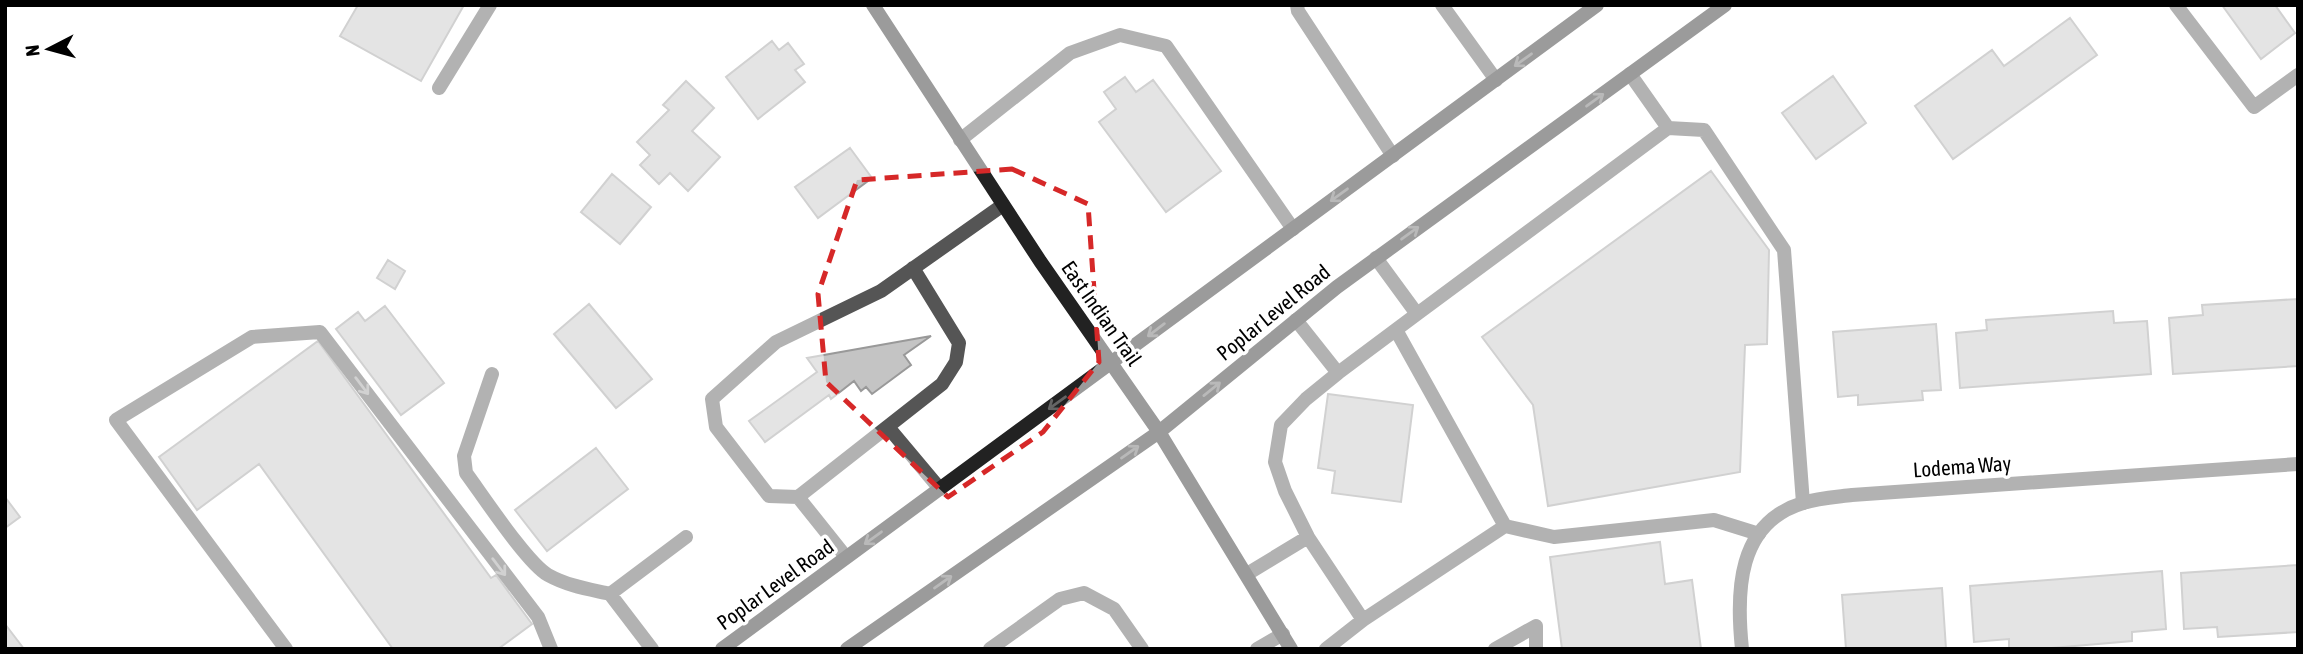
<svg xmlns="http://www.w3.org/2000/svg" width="2303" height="654" font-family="'Asap Condensed',sans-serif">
<rect width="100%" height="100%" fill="#fff"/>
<path fill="#c4c4c4" stroke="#999" stroke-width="2" d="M 358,5 L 376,6 L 464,5 L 421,81 L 340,36 Z
M 2222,5 L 2275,5 L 2295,33 L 2261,59 Z
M 2070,18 L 2097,55 L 1953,159 L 1915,106 L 1992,50 L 2004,66 Z
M 772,41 L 779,50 L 788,43 L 804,64 L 795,70 L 805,82 L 758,119 L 726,77 Z
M 1833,76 L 1866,123 L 1816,159 L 1782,113 Z
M 1125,77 L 1136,92 L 1153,80 L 1221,171 L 1166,212 L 1099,122 L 1116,109 L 1104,92 Z
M 686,81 L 714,108 L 692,131 L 720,157 L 688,191 L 670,173 L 659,184 L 640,165 L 650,155 L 637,142 L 669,110 L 663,105 Z
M 850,148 L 872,178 L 818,218 L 795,187 Z
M 1711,171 L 1769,250 L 1767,344 L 1745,345 L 1740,472 L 1548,506 L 1533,405 L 1482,337 Z
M 612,174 L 651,207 L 620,244 L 581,212 Z
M 388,260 L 405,271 L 395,289 L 377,278 Z
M 2298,299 L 2298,366 L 2173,374 L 2169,318 L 2203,315 L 2202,305 Z
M 589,304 L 652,379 L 616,408 L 554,334 Z
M 385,306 L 444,383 L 401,415 L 336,329 L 358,312 L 365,321 Z
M 2113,311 L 2114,323 L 2147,321 L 2151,374 L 1960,388 L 1956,333 L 1987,330 L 1986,320 Z
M 1936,324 L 1941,390 L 1922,391 L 1923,400 L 1858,405 L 1858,395 L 1838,397 L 1833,332 Z
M 931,336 L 904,355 L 911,365 L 872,394 L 866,387 L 861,391 L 854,381 L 831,399 L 829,395 L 765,442 L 749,421 L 817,372 L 807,358 Z
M 318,341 L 491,578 L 496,575 L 532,624 L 498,649 L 393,649 L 259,464 L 197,510 L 159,457 Z
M 1328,394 L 1413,405 L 1401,502 L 1332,493 L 1335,471 L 1318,468 Z
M 596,448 L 628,489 L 547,551 L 515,510 Z
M 5,497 L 20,517 L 5,528 Z
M 1660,542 L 1665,584 L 1692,580 L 1701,649 L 1562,649 L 1550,557 Z
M 2298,565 L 2298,632 L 2218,637 L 2217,627 L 2184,629 L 2181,573 Z
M 2162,571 L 2166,629 L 2132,632 L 2132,641 L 2040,649 L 2009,649 L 2009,639 L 1974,642 L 1970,586 Z
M 1942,588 L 1946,649 L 1846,649 L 1842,595 Z
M 5,624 L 24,649 L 5,649 Z"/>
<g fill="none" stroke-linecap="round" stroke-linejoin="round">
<path stroke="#555" stroke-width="14" d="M 1297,5 L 1298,11 L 1393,156
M 1442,5 L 1496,80
M 2176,5 L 2254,107 L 2298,75
M 439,88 L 490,5
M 1668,128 L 1704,130 L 1784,250 L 1803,503
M 960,140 L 1070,53 L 1120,35 L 1166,46 L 1293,229
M 1417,314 L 1668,128 L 1630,74
M 1296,320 L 1338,373 L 1417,314 L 1376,258
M 1396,330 L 1505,526
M 1338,373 L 1306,399 L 1281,425 L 1275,462 L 1285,491 L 1308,537 L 1363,620
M 492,374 L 464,456 L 466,473 C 483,496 527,563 548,575 C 568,586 588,589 610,594 L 652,649
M 888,427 L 940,489
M 798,497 L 942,384 L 956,362 L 959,343 L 913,268
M 846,557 L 798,497 L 769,496 L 716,427 L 712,399 L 776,342 L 881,291 L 1003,205
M 1247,574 L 1308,537
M 610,594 L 686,537
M 286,649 L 116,420 L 252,337 L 320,332 L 538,617 L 551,649
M 990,649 L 1060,599 L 1084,593 L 1114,609 L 1142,649
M 1257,649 L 1283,634
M 1326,649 L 1363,620 L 1505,526 L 1554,537 L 1714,520 L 1759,534
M 1495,649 L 1536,626 L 1536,649"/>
<path stroke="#555" stroke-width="14" d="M 1742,649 C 1736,592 1737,523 1803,503 C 1818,498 1836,497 1852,495 L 2298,464"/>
<path stroke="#222" stroke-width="14" d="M 873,5 L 1040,261 L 1159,432 L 1291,649
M 722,649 L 1597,5
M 847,649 L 1159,432 L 1337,287 L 1725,5"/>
</g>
<defs><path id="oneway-shaft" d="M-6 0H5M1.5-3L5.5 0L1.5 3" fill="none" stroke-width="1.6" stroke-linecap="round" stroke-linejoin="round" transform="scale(1.75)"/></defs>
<g stroke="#646464">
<use href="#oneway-shaft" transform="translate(1523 60) rotate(144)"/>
<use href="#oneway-shaft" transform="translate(1595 100) rotate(-36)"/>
<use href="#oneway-shaft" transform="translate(1339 195) rotate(144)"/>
<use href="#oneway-shaft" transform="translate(1410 233) rotate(-36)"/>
<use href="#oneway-shaft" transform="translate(1156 330) rotate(143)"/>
<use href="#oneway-shaft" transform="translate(1212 389) rotate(-39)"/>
<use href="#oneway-shaft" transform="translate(1057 403) rotate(144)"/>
<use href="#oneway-shaft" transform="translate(1130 452) rotate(-35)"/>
<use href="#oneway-shaft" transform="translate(873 538) rotate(144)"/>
<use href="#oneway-shaft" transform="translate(943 582) rotate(-35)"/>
</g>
<g stroke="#999">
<use href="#oneway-shaft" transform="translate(362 386) rotate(53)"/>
<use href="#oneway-shaft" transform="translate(499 567) rotate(53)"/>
</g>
<path d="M0 0H2303V654H0ZM 1012,169 L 1088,204 L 1099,362 L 1043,432 L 948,497 L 826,382 L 818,294 L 857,180 Z" fill="#fff" fill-opacity=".55" fill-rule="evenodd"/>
<path fill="none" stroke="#d62828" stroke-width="5" stroke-dasharray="14 9" stroke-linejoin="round" d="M 1012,169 L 1088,204 L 1099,362 L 1043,432 L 948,497 L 826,382 L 818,294 L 857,180 Z"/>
<g text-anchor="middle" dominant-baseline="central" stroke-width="7" stroke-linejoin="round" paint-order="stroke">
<g font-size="21" fill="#000" stroke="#fff">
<text transform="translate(1273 312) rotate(-39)">Poplar Level Road</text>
<text transform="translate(1102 313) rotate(55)">East Indian Trail</text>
<text transform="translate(1962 466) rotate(-4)">Lodema Way</text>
<text transform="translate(775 584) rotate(-36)">Poplar Level Road</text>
</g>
</g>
<rect width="2303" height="654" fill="none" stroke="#000000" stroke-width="14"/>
<g transform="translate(49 49) rotate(264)" stroke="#ffffff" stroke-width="5" paint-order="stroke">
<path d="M0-5L12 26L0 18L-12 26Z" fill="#000000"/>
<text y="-10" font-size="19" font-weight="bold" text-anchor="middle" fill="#000000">N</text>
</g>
</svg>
